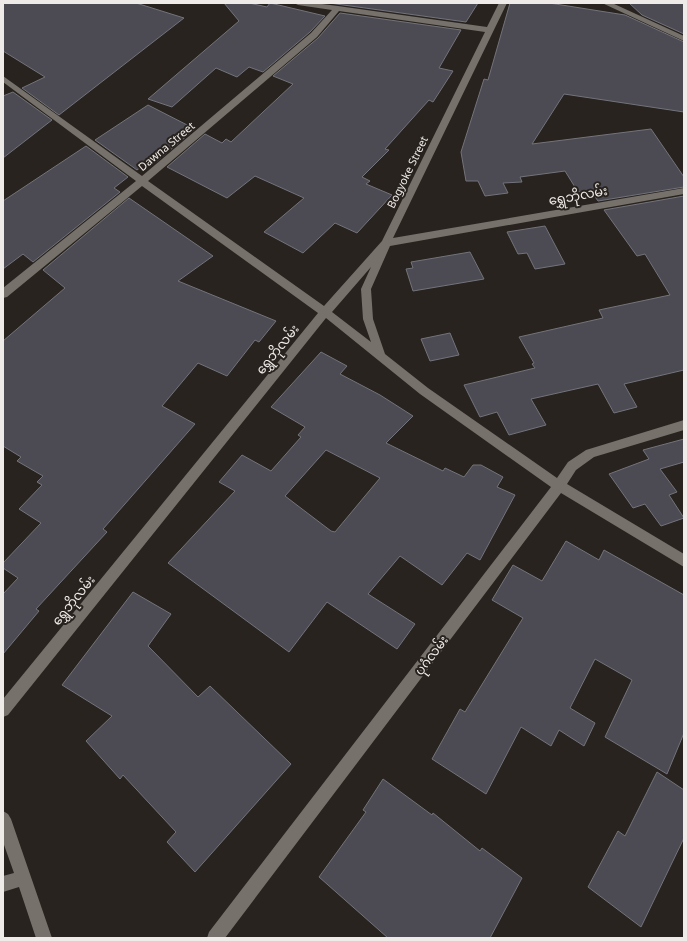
<svg xmlns="http://www.w3.org/2000/svg" width="687" height="941" font-family="'Noto Sans','Noto Sans Myanmar',sans-serif">
<rect width="100%" height="100%" fill="#28231e"/>
<path fill="#4c4b53" stroke="#73737b" fill-rule="evenodd" d="M 3,3 L 136,3 L 184,18 L 59,115 L 22,88 L 45,77 L 3,51 Z
M 224,3 L 249,3 L 267,7 L 270,3 L 325,16 L 310,32 L 263,72 L 249,67 L 237,77 L 216,68 L 172,107 L 148,99 L 239,21 Z
M 329,3 L 478,3 L 466,22 Z
M 510,3 L 549,3 L 625,15 L 684,42 L 684,112 L 564,94 L 532,144 L 651,129 L 684,177 L 684,187 L 598,201 L 590,190 L 578,192 L 565,171 L 520,177 L 522,182 L 503,183 L 508,193 L 485,196 L 478,181 L 466,181 L 461,152 L 484,79 L 488,80 Z
M 629,3 L 684,3 L 684,34 L 642,15 Z
M 340,13 L 461,30 L 439,68 L 453,71 L 433,102 L 429,100 L 385,149 L 389,150 L 362,177 L 370,181 L 366,184 L 392,195 L 357,233 L 335,223 L 303,253 L 264,232 L 304,198 L 255,176 L 227,198 L 167,167 L 205,134 L 222,143 L 226,139 L 231,142 L 293,84 L 273,76 L 318,38 Z
M 13,92 L 52,120 L 3,158 L 3,96 Z
M 148,105 L 195,129 L 156,162 L 151,159 L 137,170 L 95,140 Z
M 86,146 L 128,177 L 114,188 L 120,192 L 33,262 L 23,254 L 3,269 L 3,201 Z
M 684,196 L 684,370 L 624,384 L 637,407 L 614,413 L 598,384 L 531,399 L 546,425 L 509,435 L 497,412 L 480,417 L 464,385 L 535,368 L 532,364 L 534,363 L 519,337 L 603,318 L 599,310 L 670,295 L 645,254 L 637,256 L 604,210 Z
M 129,198 L 213,256 L 178,281 L 276,321 L 259,342 L 255,340 L 227,376 L 198,363 L 162,406 L 195,424 L 103,529 L 107,532 L 36,609 L 39,611 L 3,654 L 3,594 L 18,578 L 3,568 L 3,563 L 41,523 L 19,509 L 42,485 L 37,482 L 43,476 L 17,461 L 21,457 L 3,446 L 3,341 L 65,288 L 43,270 Z
M 545,226 L 565,264 L 535,269 L 527,253 L 518,254 L 507,232 Z
M 470,252 L 484,279 L 413,291 L 406,269 L 413,268 L 411,262 Z
M 450,333 L 459,355 L 430,361 L 421,339 Z
M 321,352 L 347,366 L 340,374 L 380,395 L 413,416 L 386,443 L 443,471 L 445,468 L 464,477 L 473,465 L 481,465 L 503,477 L 497,487 L 515,495 L 480,560 L 467,553 L 442,585 L 400,556 L 368,594 L 415,624 L 397,649 L 327,602 L 289,652 L 168,563 L 235,491 L 219,482 L 242,455 L 271,471 L 301,437 L 298,435 L 305,427 L 271,407 ZM 326,450 L 380,478 L 335,532 L 331,531 L 285,496 Z
M 684,439 L 684,462 L 660,469 L 677,492 L 669,495 L 684,518 L 661,526 L 645,504 L 633,508 L 609,474 L 649,459 L 643,450 Z
M 566,541 L 599,560 L 604,550 L 684,595 L 684,733 L 667,774 L 605,737 L 632,680 L 595,659 L 570,708 L 595,723 L 584,746 L 559,730 L 551,746 L 521,727 L 486,794 L 432,759 L 460,709 L 465,712 L 523,618 L 492,600 L 513,565 L 542,581 Z
M 133,592 L 171,614 L 148,646 L 198,697 L 210,686 L 291,764 L 195,872 L 167,842 L 176,832 L 123,775 L 120,779 L 86,741 L 112,716 L 62,685 Z
M 657,772 L 684,790 L 684,838 L 641,927 L 588,887 L 618,831 L 625,836 Z
M 383,779 L 432,815 L 433,813 L 480,851 L 482,848 L 522,878 L 490,938 L 388,938 L 319,877 L 366,812 L 363,810 Z"/>
<g fill="none" stroke-linecap="round" stroke-linejoin="round">
<path fill="#77716b" fill-rule="evenodd" d="M 294,3 L 314,3 L 338,6 L 487,27 L 499,3 L 507,3 L 393,238 L 684,188 L 684,194 L 390,246 L 371,289 L 373,319 L 385,354 L 428,388 L 557,478 L 568,462 L 586,450 L 684,420 L 684,430 L 594,457 L 576,470 L 567,484 L 684,554 L 684,567 L 561,493 L 225,938 L 207,938 L 209,932 L 551,487 L 420,394 L 326,318 L 8,715 L 3,717 L 3,699 L 318,313 L 142,186 L 7,297 L 3,298 L 3,288 L 136,181 L 3,82 L 3,76 L 142,176 L 311,33 L 332,10 L 298,5 ZM 339,11 L 485,32 L 382,241 L 324,306 L 148,181 L 317,37 ZM 371,267 L 361,289 L 363,319 L 371,342 L 332,312 Z
M 602,3 L 612,3 L 684,36 L 684,41 Z
M 3,811 L 8,814 L 11,819 L 52,938 L 36,938 L 19,887 L 3,892 L 3,876 L 14,873 L 3,842 Z"/>
</g>
<g text-anchor="middle" dominant-baseline="central" stroke-width="4" stroke-linejoin="round" paint-order="stroke">
<g font-size="11" fill="#efebe8" stroke="#28231e">
<text transform="translate(166 146) rotate(-40)">Dawna Street</text>
<text transform="translate(407 172) rotate(-64)">Bogyoke Street</text>
</g>
<g font-size="13" fill="#efebe8" stroke="#28231e">
<text transform="translate(578 195) rotate(-10)">ရွှေဘိုလမ်း</text>
<text transform="translate(277 349) rotate(-51)">ရွှေဘိုလမ်း</text>
<text transform="translate(73 600) rotate(-51)">ရွှေဘိုလမ်း</text>
<text transform="translate(431 655) rotate(-53)">ပုဂံလမ်း</text>
</g>
</g>
<rect width="687" height="941" fill="none" stroke="#efebe8" stroke-width="8"/>
</svg>
